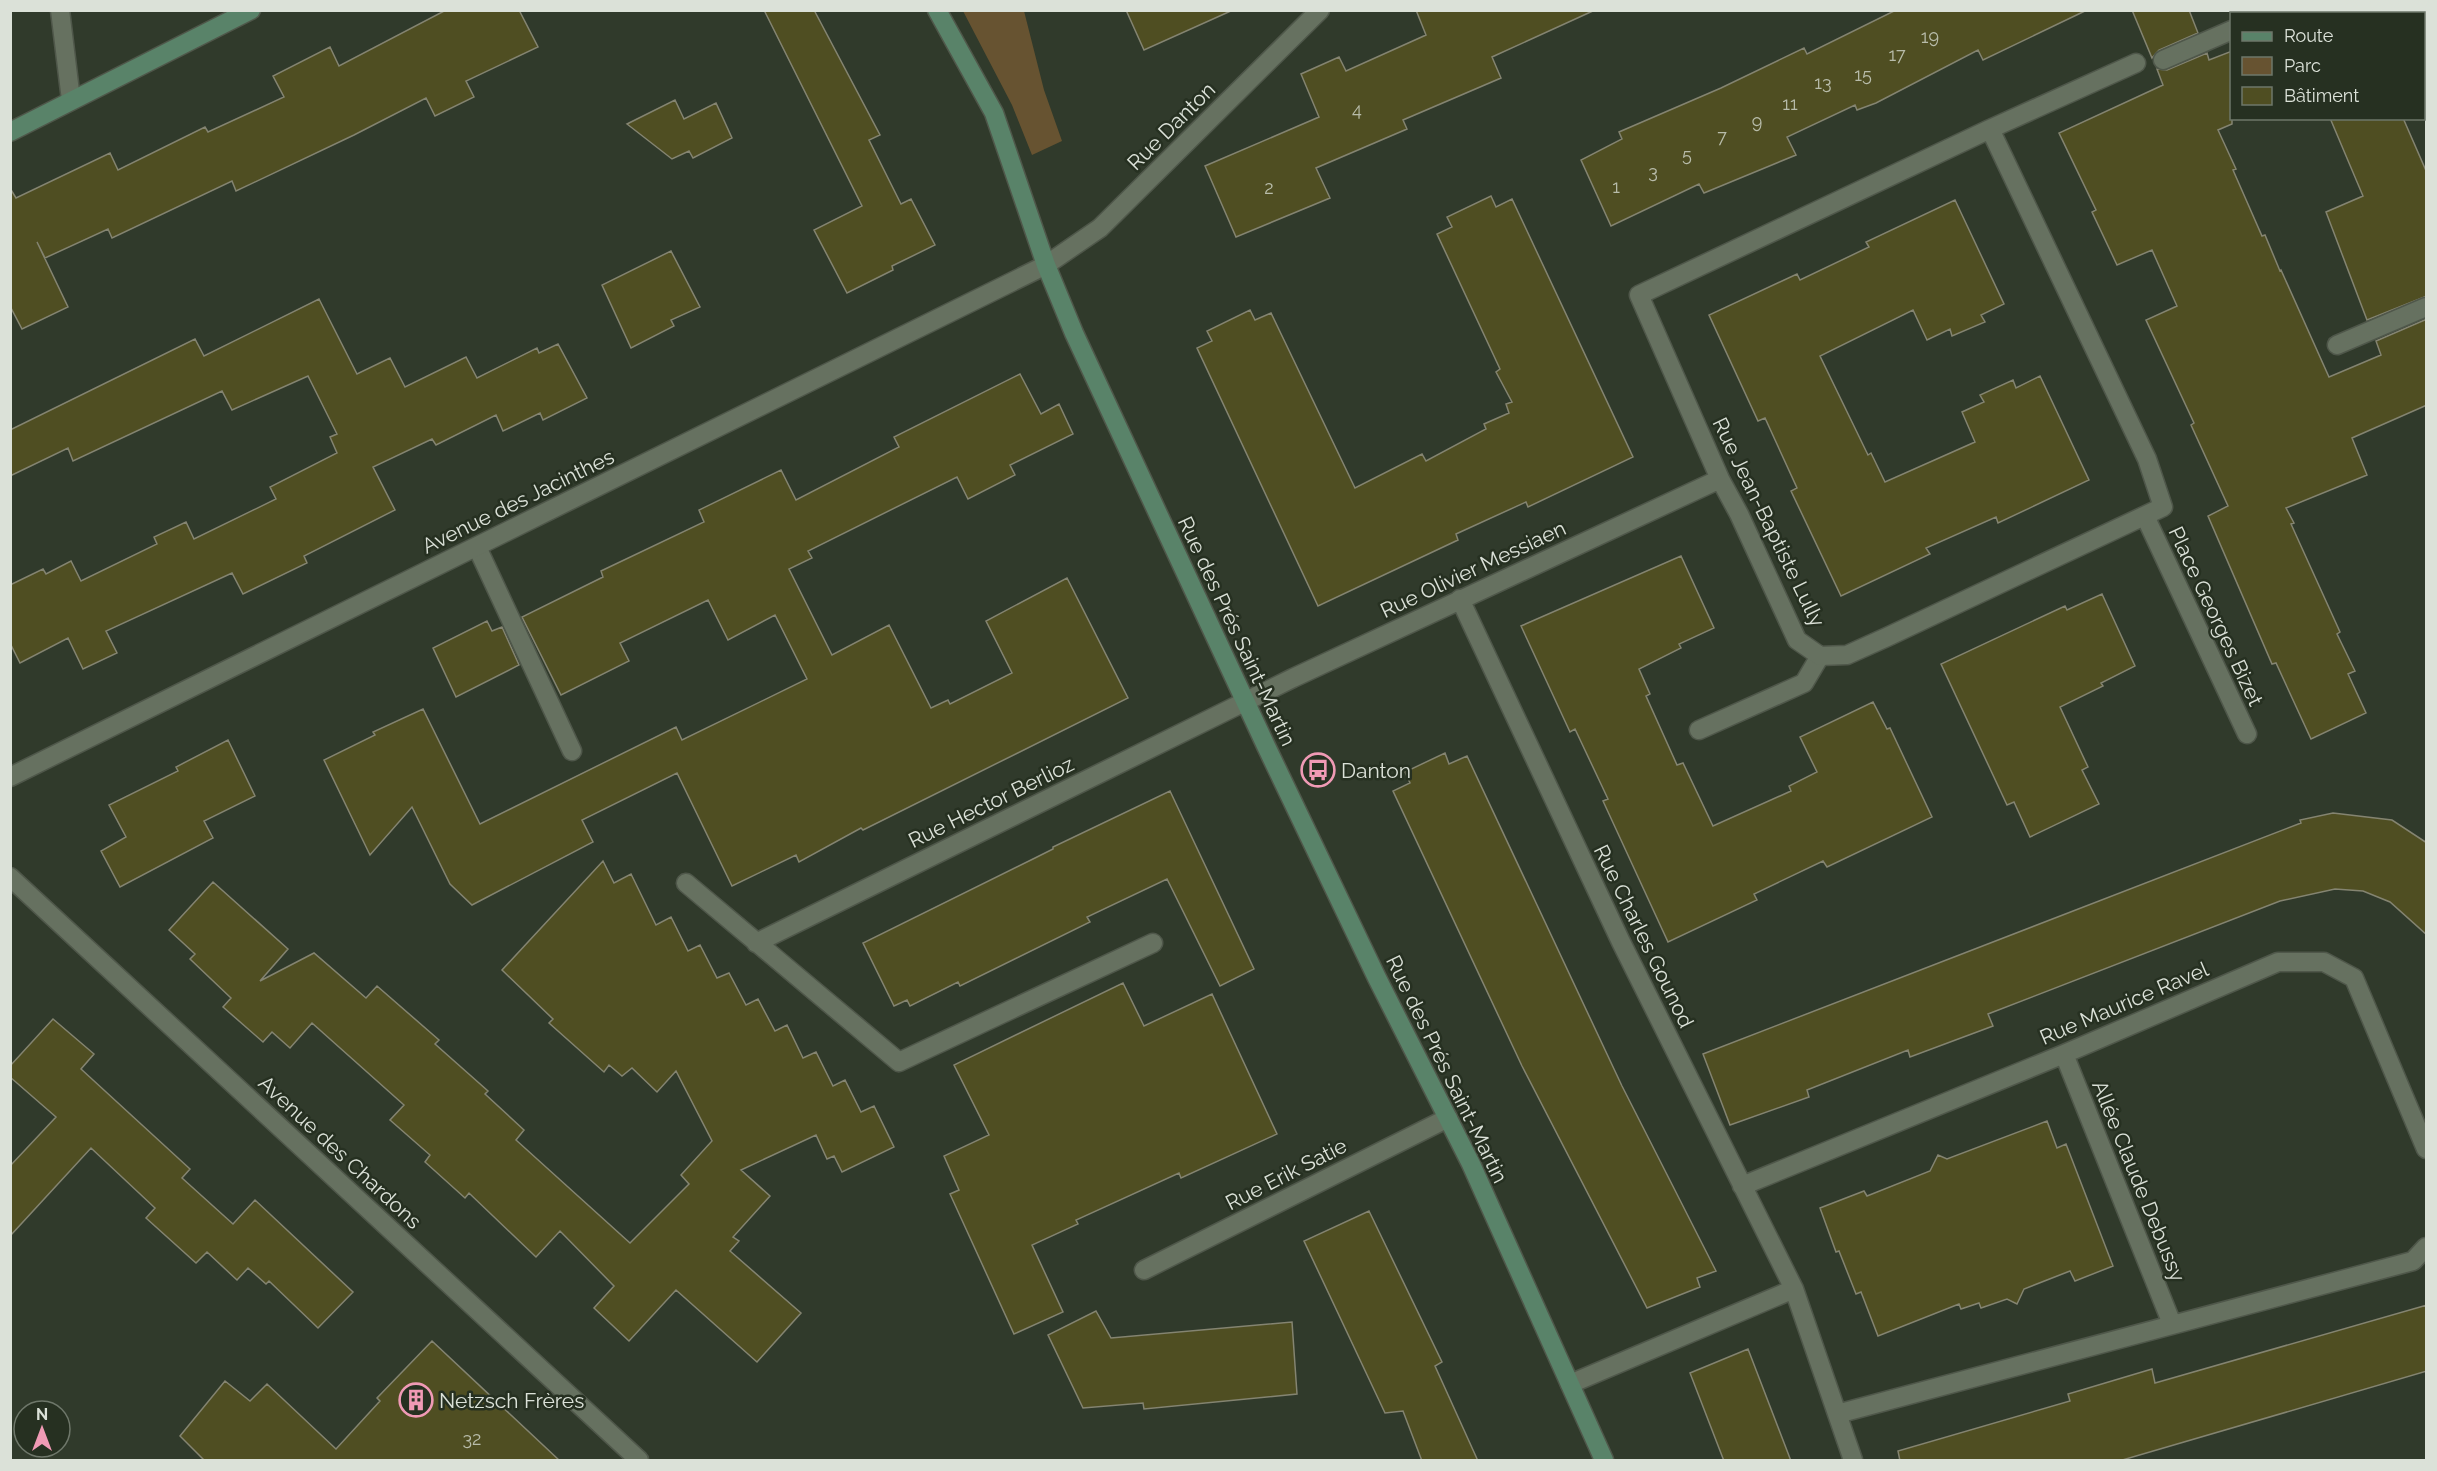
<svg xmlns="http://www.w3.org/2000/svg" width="2437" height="1471" font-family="Raleway,sans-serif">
<rect width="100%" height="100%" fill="#303a2b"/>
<path fill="#675331" d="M 963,11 L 1024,11 L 1044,90 L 1062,141 L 1032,155 L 1012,105 Z"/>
<path fill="#4f4e22" stroke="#848471" stroke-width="1.5" d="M 446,10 L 519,10 L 538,47 L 466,81 L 474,97 L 435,116 L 426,98 L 354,135 L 236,191 L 232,181 L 112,238 L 108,229 L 45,258 L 37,242 L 68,307 L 22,329 L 10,306 L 10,188 L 16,198 L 110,153 L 118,170 L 205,127 L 208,132 L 284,97 L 273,76 L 330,47 L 339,66 Z
M 764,10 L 814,10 L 880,135 L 869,140 L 901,204 L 911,199 L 935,245 L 892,266 L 893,270 L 847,293 L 814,230 L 862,206 Z
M 1126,10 L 1233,10 L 1144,50 Z
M 1416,10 L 1595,10 L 1492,57 L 1501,78 L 1403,120 L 1407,129 L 1316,168 L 1330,198 L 1236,237 L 1205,166 L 1319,117 L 1301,74 L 1339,57 L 1346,71 L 1426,35 Z
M 1896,10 L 2087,10 L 1983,60 L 1978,50 L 1876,103 L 1857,110 L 1855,105 L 1787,137 L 1796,155 L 1704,193 L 1699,184 L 1611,226 L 1581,160 L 1622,139 L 1619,132 L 1721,88 L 1804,48 L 1807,54 Z
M 2132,10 L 2189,10 L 2198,33 L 2159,50 L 2152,58 Z
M 2232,51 L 2232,124 L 2218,130 L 2236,169 L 2233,170 L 2262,236 L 2265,235 L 2280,271 L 2281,270 L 2329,377 L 2381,355 L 2376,341 L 2427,319 L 2427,405 L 2352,438 L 2367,475 L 2286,508 L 2294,523 L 2291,524 L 2340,632 L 2337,634 L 2355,671 L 2348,674 L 2366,713 L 2311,739 L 2276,663 L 2272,664 L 2208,516 L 2228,506 L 2191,425 L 2194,423 L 2146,320 L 2177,306 L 2152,250 L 2117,265 L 2092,212 L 2096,210 L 2059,133 L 2163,85 L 2157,69 L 2167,70 L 2207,53 L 2209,60 Z
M 675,100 L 684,119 L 716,103 L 732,138 L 693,158 L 689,151 L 672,159 L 627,124 Z
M 2330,118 L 2403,118 L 2427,173 L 2427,296 L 2367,320 L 2326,212 L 2363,196 Z
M 1491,196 L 1496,207 L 1512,199 L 1633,457 L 1528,507 L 1526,502 L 1456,534 L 1458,540 L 1318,606 L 1197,348 L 1212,341 L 1207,331 L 1250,310 L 1255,320 L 1271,313 L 1355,488 L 1422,454 L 1426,461 L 1486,429 L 1484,424 L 1509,413 L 1506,404 L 1512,402 L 1496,372 L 1500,369 L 1437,234 L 1452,227 L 1447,217 Z
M 1955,200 L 2004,304 L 1981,315 L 1985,322 L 1952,336 L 1950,329 L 1927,340 L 1913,310 L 1820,356 L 1868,455 L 1871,453 L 1885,482 L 1975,442 L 1962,412 L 1984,402 L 1980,395 L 2013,380 L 2016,388 L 2040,376 L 2089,480 L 1998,523 L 1996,517 L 1926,548 L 1930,554 L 1841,596 L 1791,491 L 1797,488 L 1765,418 L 1758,421 L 1709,315 L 1797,274 L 1800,280 L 1869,247 L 1866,242 Z
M 671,251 L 700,307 L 671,320 L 674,326 L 631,348 L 602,285 Z
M 319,299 L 357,374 L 390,358 L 405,387 L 466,357 L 477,378 L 537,348 L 539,353 L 558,344 L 587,398 L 543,420 L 540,413 L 503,431 L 496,415 L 436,445 L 432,439 L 373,467 L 395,510 L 304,556 L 307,563 L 243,594 L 232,573 L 106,631 L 117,653 L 83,669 L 68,638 L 20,663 L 10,643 L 10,585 L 43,569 L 46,574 L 71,561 L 81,581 L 157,544 L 154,537 L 186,522 L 194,539 L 276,499 L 270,487 L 337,453 L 330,437 L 337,434 L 308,376 L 232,410 L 222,391 L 73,461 L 68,448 L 10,476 L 10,430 L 195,339 L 204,356 Z
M 1020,374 L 1041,414 L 1059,404 L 1073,434 L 1010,465 L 1015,475 L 968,499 L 957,477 L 808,551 L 812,558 L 789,569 L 832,655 L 889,625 L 931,708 L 948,700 L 950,704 L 1012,673 L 986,621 L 1067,578 L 1128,698 L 863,830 L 861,828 L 799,862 L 796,855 L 732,886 L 677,773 L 582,820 L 593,842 L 472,905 L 450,884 L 412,807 L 370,855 L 324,760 L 375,735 L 373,732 L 423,709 L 480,824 L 676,727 L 682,740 L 807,679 L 775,615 L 728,640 L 708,600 L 620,643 L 629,661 L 561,695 L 522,617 L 603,577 L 601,571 L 704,522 L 699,510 L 781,470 L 796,500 L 899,447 L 894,437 Z
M 1681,556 L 1714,628 L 1679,644 L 1681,648 L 1639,669 L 1650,694 L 1646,696 L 1677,765 L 1683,763 L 1713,826 L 1791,791 L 1789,786 L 1817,772 L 1800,737 L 1873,702 L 1887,729 L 1890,728 L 1932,817 L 1827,867 L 1823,861 L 1754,894 L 1757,900 L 1668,942 L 1603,801 L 1608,799 L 1575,729 L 1570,732 L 1521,626 Z
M 2102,594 L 2135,666 L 2101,683 L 2103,686 L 2060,707 L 2088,767 L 2082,770 L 2099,804 L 2030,837 L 2014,802 L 2007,805 L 1941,664 L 2065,606 L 2067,610 Z
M 487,621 L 492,631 L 502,627 L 519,665 L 456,697 L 433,648 Z
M 228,740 L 255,796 L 204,821 L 213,838 L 120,887 L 101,851 L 126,837 L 109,805 L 178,771 L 176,767 Z
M 1445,753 L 1449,764 L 1467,756 L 1622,1086 L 1716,1271 L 1697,1278 L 1700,1287 L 1647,1308 L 1522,1066 L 1393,791 L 1410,783 L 1405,772 Z
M 1170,791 L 1254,969 L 1220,986 L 1167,879 L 1087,917 L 1090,922 L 960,986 L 958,982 L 910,1006 L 907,1000 L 894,1006 L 863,943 L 1035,858 L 1053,849 L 1053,847 Z
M 2333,813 L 2392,820 L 2427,843 L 2427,935 L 2390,902 L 2363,891 L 2335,889 L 2280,901 L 1988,1014 L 1993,1026 L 1910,1057 L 1908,1050 L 1807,1090 L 1809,1097 L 1730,1125 L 1703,1054 L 2301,823 L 2300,820 Z
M 603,861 L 614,883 L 631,874 L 656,925 L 671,917 L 688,951 L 700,945 L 717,978 L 729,973 L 746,1005 L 758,999 L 775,1031 L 787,1025 L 803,1058 L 816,1052 L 833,1086 L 845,1080 L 861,1112 L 874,1106 L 894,1147 L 842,1172 L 834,1156 L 827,1159 L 816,1135 L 741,1170 L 770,1196 L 733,1237 L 739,1241 L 730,1251 L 801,1313 L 757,1362 L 676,1290 L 629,1341 L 594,1308 L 614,1286 L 560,1231 L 536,1257 L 469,1193 L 465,1198 L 425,1162 L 430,1155 L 390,1120 L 404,1105 L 312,1023 L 290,1048 L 272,1032 L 263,1042 L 223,1007 L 231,998 L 190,959 L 195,954 L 169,930 L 213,882 L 288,949 L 260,981 L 314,953 L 366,998 L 377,986 L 439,1040 L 435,1044 L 488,1091 L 485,1094 L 524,1130 L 516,1140 L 630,1243 L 689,1184 L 681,1175 L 712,1141 L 676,1071 L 657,1092 L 632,1068 L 622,1076 L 609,1065 L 604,1072 L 549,1023 L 553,1019 L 502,970 Z
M 1123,983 L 1144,1026 L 1212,994 L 1277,1134 L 1181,1178 L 1179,1173 L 1076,1220 L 1078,1224 L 1032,1245 L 1063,1312 L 1014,1334 L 950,1194 L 959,1190 L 944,1156 L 989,1135 L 954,1065 Z
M 53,1019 L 94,1054 L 81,1069 L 190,1169 L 182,1178 L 233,1224 L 255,1200 L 353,1292 L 318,1328 L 269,1281 L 266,1284 L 248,1268 L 237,1280 L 207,1252 L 196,1263 L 146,1218 L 155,1208 L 91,1148 L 10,1236 L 10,1166 L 56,1117 L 10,1077 L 10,1066 Z
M 2047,1121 L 2057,1148 L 2066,1144 L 2113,1266 L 2075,1281 L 2070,1271 L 2024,1289 L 2017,1304 L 2007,1299 L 1981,1308 L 1979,1303 L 1961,1309 L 1959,1304 L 1878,1336 L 1861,1292 L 1856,1294 L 1839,1251 L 1836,1252 L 1820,1208 L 1864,1191 L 1867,1196 L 1930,1171 L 1938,1155 L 1947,1159 Z
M 1369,1211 L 1442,1362 L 1435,1366 L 1478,1461 L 1422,1461 L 1403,1411 L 1385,1413 L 1304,1241 Z
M 2427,1305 L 2427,1371 L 2119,1461 L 1900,1461 L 1898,1451 L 2070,1401 L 2068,1394 L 2085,1389 L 2152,1369 L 2155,1383 Z
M 1096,1311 L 1111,1338 L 1292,1322 L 1297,1394 L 1144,1409 L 1143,1403 L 1083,1408 L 1048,1335 Z
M 432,1341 L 560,1461 L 205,1461 L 180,1436 L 225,1381 L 250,1401 L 267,1384 L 336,1449 L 380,1401 L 377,1398 Z
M 1748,1349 L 1791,1461 L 1724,1461 L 1690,1373 Z"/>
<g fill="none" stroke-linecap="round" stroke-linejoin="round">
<defs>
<path id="lane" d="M 477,547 L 572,751
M 1699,730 L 1804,683 L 1820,656
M 1144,1270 L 1448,1118"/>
<path id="street" d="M 60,10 L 71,100
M 2410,10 L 2412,14
M 2271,14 L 2278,10
M 2424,42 L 2426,49
M 2163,60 L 2232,30
M 1990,129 L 2147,459 L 2163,507 L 1887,637 L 1847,655 L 1820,656 L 1797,640 L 1739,514 L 1720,479 L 1639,295 Z
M 1990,129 L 2136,63
M 2337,345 L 2426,307
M 2145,516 L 2247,734
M 1460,599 L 1621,942 L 1794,1289 L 1853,1460
M 10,777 L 1046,265 L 1100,228 L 1320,10
M 10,877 L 639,1460
M 686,883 L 899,1062 L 1153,943
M 756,943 L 1293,678 L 1720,479
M 2064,1054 L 2172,1324
M 1742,1186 L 2064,1054 L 2278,962 L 2324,962 L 2354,978 L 2426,1149
M 1570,1384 L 1794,1289
M 1837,1414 L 2413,1261 L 2426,1247"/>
<path id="secondary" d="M 937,10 L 994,113 L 1046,265 L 1074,333 L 1266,746 L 1377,978 L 1471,1164 L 1604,1460
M 10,132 L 251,10"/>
</defs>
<use href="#lane" stroke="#4f574a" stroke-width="21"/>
<use href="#street" stroke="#4f574a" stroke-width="21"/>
<use href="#secondary" stroke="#4f574a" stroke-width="21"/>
<use href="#lane" stroke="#667160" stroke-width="18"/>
<use href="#street" stroke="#667160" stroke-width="18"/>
<use href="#secondary" stroke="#598369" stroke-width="18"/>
</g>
<defs>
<symbol id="bus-ring" viewBox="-11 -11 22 22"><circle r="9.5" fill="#263021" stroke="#f09ab5" stroke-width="1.5"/><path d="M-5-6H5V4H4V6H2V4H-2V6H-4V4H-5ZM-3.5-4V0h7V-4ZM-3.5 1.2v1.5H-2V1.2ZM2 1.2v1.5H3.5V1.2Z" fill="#f09ab5"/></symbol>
<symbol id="building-ring" viewBox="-11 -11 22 22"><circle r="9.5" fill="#263021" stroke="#f09ab5" stroke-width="1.5"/><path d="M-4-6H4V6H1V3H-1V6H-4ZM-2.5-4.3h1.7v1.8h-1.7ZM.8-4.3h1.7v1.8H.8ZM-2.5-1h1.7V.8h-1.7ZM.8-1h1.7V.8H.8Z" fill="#f09ab5"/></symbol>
</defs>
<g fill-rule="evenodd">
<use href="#bus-ring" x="1299" y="751" width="38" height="38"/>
<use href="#building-ring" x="397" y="1381" width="38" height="38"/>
</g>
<g text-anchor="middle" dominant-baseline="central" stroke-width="5" stroke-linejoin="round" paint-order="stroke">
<g font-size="18" fill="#b8bcaa">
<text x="1930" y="36">19</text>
<text x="1897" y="54">17</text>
<text x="1863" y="74">15</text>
<text x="1823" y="82">13</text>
<text x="1790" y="103">11</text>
<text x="1357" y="109">4</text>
<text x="1757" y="121">9</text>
<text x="1722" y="136">7</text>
<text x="1687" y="154">5</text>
<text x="1653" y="171">3</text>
<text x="1616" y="186">1</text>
<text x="1269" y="187">2</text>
<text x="472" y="1438">32</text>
</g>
<g font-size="21" fill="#dbe1d8" stroke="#263021">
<text transform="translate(1171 126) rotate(-45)">Rue Danton</text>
<text transform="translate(518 501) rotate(-26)">Avenue des Jacinthes</text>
<text transform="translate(1769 522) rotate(64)">Rue Jean-Baptiste Lully</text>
<text transform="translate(1473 569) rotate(-25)">Rue Olivier Messiaen</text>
<text transform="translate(2216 616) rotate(65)">Place Georges Bizet</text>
<text transform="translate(1237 631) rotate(65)">Rue des Prés Saint-Martin</text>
<text transform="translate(991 802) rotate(-26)">Rue Hector Berlioz</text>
<text transform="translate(1644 936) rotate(64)">Rue Charles Gounod</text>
<text transform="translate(2124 1003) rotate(-23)">Rue Maurice Ravel</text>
<text transform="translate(1447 1069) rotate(64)">Rue des Prés Saint-Martin</text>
<text transform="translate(340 1152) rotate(43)">Avenue des Chardons</text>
<text transform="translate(1286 1174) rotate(-27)">Rue Erik Satie</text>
<text transform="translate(2139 1181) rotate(68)">Allée Claude Debussy</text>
</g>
<g font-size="21" fill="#dbe1d8" stroke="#263021" text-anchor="start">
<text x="1341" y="770">Danton</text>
<text x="439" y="1400">Netzsch Frères</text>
</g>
</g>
<rect width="2437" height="1471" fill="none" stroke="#dbe1d8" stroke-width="24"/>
<rect x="2230" y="12" width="195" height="108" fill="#263021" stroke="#6e776a" stroke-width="1.5"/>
<rect x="2242" y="32" width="30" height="9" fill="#598369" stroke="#6e776a" stroke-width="1.5"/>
<text x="2284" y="42" font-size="18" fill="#dbe1d8">Route</text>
<rect x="2242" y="57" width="30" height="18" fill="#675331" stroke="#6e776a" stroke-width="1.5"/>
<text x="2284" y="72" font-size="18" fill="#dbe1d8">Parc</text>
<rect x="2242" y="87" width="30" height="18" fill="#4f4e22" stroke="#6e776a" stroke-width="1.5"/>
<text x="2284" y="102" font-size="18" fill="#dbe1d8">Bâtiment</text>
<g transform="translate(42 1429)"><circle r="28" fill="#263021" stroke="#6e776a" stroke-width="1.5"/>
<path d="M0-4.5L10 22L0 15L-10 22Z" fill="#f09ab5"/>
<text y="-9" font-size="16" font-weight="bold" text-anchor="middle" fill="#dbe1d8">N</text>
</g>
</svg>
